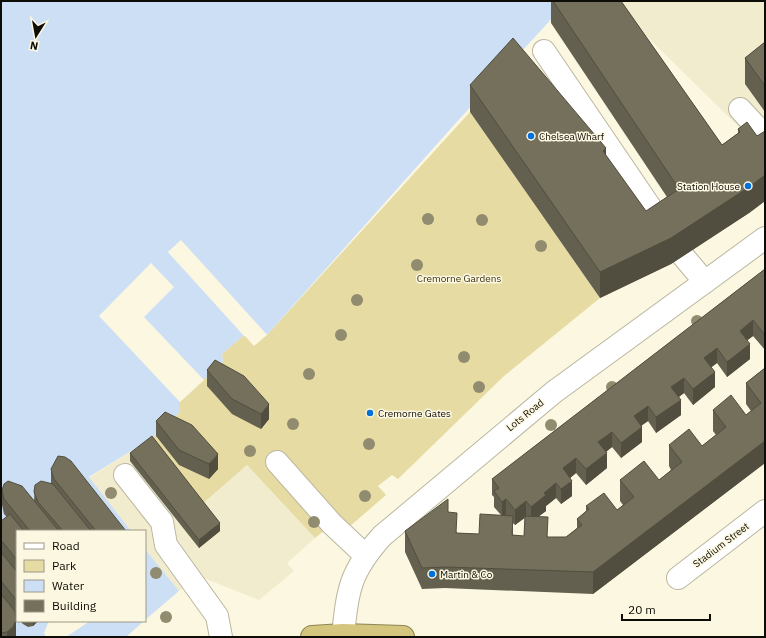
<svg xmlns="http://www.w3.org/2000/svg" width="766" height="638" font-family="'IBM Plex Sans',sans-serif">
<rect width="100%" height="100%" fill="#fcf7e0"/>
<path fill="#f2ecce" d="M 611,1 L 765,1 L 765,156 L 754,142 Z
M 152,438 L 200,506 L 247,465 L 315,538 L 287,563 L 294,571 L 259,600 L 201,577 L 179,591 L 145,549 L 145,531 L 131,531 L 89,478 Z"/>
<path fill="#e6dba3" d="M 470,112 L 600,298 L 504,376 L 398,479 L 392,475 L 378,486 L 386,495 L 349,527 L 340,518 L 315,538 L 247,465 L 200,506 L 152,438 L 180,412 L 180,402 L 223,362 L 222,354 L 244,335 L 254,346 L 267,335 Z"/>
<path fill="#cddff5" d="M 1,1 L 568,1 L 454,125 L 267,335 L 181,241 L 168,252 L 244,335 L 222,354 L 223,362 L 180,402 L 180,412 L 152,438 L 89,477 L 131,531 L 17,531 L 17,621 L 144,621 L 126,637 L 1,637 Z
M 145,549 L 179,591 L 145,620 Z"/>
<path fill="#fcf7e0" d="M 181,240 L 267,335 L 265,336 L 181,243 L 171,252 L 245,334 L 245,337 L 168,252 Z
M 151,263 L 174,287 L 144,317 L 204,380 L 180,402 L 99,316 Z
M 49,621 L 90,621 L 66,637 L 46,637 L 44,633 Z"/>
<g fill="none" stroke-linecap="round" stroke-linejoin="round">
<defs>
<path id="minor" d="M 544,51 L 663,226
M 740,109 L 765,136
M 683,256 L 705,282
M 277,462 L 332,524 L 365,555
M 125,475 L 162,522 L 166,545 L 217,616 L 221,637
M 678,578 L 765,511
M 343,635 C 348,588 350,572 382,536 L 554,392 L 765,238"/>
<path id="highway" d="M 312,637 L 343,635 L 403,637"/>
</defs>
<use href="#minor" stroke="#bab6a0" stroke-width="24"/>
<use href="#highway" stroke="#8f8555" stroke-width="24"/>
<use href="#minor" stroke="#fff" stroke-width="22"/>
<use href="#highway" stroke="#d5c67f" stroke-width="22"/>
</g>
<g fill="#918b6f">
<circle cx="428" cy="219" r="6"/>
<circle cx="482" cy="220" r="6"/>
<circle cx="541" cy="246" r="6"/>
<circle cx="417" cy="265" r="6"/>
<circle cx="357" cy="300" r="6"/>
<circle cx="697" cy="321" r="6"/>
<circle cx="341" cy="335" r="6"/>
<circle cx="464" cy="357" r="6"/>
<circle cx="309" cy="374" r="6"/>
<circle cx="479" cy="387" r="6"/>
<circle cx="612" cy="387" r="6"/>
<circle cx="293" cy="424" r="6"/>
<circle cx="551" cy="425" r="6"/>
<circle cx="369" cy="444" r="6"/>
<circle cx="250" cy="451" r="6"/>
<circle cx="111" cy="493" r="6"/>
<circle cx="365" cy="496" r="6"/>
<circle cx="314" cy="522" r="6"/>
<circle cx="156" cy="573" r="6"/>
<circle cx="166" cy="617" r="6"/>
</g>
<path fill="#64604f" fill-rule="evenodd" d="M 551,1 L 621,1 L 722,145 L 738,133 L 738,129 L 757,136 L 765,131 L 765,201 L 749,213 L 671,264 L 600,298 L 470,112 L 470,85 L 606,156 L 646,211 L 667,197 L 551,23 Z
M 765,42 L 765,112 L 745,84 L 745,58 Z
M 765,269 L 765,350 L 753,336 L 747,340 L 750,359 L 727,377 L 717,363 L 711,367 L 715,387 L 693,405 L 684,393 L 679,397 L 681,415 L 656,433 L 648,421 L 642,425 L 642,442 L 621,458 L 612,447 L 606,452 L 607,468 L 586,485 L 576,473 L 570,478 L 572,496 L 561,504 L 556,498 L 546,506 L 546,511 L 538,517 L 548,537 L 566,537 L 577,528 L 577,519 L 586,511 L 586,506 L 617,510 L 623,505 L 620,501 L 620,480 L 659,480 L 671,470 L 669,466 L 669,445 L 702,446 L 716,435 L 713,431 L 713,410 L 746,415 L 751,411 L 746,404 L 746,383 L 765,368 L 765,463 L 593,594 L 445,588 L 422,589 L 405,552 L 405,531 L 448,512 L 457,533 L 479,534 L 501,515 L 494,507 L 494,497 L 492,495 L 492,479 ZM 525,518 L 524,536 L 513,535 L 513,523 L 515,525 Z
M 207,370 L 269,419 L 261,429 L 232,414 L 207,386 Z
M 156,421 L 218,469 L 209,479 L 179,465 L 156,436 Z
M 130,453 L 220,531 L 199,548 L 130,461 Z
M 51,469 L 126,531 L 17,531 L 17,617 L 15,614 L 16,635 L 15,637 L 1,637 L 1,521 L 7,517 L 4,514 L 2,505 L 2,490 L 34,501 L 35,485 L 51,483 Z
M 20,621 L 38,621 L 33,626 L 28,627 L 23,624 Z"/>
<path fill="#514e40" d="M 606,148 L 606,174 L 603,151 Z
M 765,175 L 765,201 L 749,213 L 671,264 L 600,298 L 600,272 Z
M 753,320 L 753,336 L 740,346 L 740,331 Z
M 750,344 L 750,359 L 727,377 L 727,362 Z
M 717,348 L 717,363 L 704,373 L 704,358 Z
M 715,372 L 715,387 L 693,405 L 693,389 Z
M 684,378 L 684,393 L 671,402 L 671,387 Z
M 681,400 L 681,415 L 656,433 L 656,417 Z
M 269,404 L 269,419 L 261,429 L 261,414 Z
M 648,406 L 648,421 L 634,431 L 634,416 Z
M 642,427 L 642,442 L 621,458 L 621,443 Z
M 612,432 L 612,447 L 598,458 L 598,442 Z
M 765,441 L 765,463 L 593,594 L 593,572 Z
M 607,453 L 607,468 L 586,485 L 586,469 Z
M 218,454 L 218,469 L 209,479 L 209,464 Z
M 576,458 L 576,473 L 563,484 L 563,468 Z
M 572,481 L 572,496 L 561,504 L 561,489 Z
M 556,483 L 556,498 L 546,506 L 546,511 L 531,522 L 531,507 L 544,493 Z
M 506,499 L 506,514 L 502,517 L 502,502 Z
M 526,501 L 526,516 L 515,525 L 515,510 Z
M 220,523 L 220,531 L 199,548 L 199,540 Z
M 16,620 L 16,635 L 15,637 L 7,637 L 7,632 Z
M 33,621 L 38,621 L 33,626 Z"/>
<path fill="#74705c" stroke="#514e40" d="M 553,1 L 621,1 L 722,145 L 740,132 L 738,129 L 747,122 L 757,136 L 765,131 L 765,175 L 749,187 L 671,238 L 600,272 L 470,85 L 513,38 L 606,148 L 603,151 L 646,211 L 679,189 Z
M 765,42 L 765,86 L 745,58 Z
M 765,269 L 765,335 L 753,320 L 740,331 L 750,344 L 727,362 L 717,348 L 704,358 L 715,372 L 693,389 L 684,378 L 671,387 L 681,400 L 656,417 L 648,406 L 634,416 L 642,427 L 621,443 L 612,432 L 598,442 L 607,453 L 586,469 L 576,458 L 563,468 L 572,481 L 561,489 L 556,483 L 544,493 L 546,495 L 531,507 L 526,501 L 515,510 L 506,499 L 502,502 L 494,491 L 499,488 L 492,479 Z
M 215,360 L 244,376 L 269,404 L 261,414 L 232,399 L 207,370 Z
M 765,368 L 765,441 L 593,572 L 445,567 L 422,568 L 405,531 L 448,499 L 448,512 L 457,513 L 456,533 L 479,534 L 480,514 L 513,516 L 512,535 L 524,536 L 525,516 L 548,517 L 547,537 L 566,537 L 582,525 L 577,519 L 589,509 L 586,506 L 604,493 L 617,510 L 634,497 L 620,480 L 644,461 L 659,480 L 682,462 L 669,445 L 689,429 L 702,446 L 726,427 L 713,410 L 731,395 L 746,415 L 761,403 L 746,383 Z
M 165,412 L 192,425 L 218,454 L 209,464 L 179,450 L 156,421 Z
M 152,436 L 220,523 L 199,540 L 130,453 Z
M 58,456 L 65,457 L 71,461 L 126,531 L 96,531 L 54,479 L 51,469 Z
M 8,481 L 22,486 L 59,531 L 30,531 L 4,499 L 2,490 L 4,484 Z
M 41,481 L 53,484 L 91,531 L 63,531 L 38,502 L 34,492 L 35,485 Z
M 10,514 L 24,531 L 17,531 L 17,560 L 1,540 L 1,521 Z
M 1,552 L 17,572 L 17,601 L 1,581 Z
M 1,594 L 15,611 L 16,620 L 13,627 L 7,632 L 1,633 Z"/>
<g fill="#0071d9" stroke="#fcf7e0" stroke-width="1.5">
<circle cx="531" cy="136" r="4"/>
<circle cx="748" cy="186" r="4"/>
<circle cx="370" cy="413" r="4"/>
<circle cx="432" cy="574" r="4"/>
</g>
<g text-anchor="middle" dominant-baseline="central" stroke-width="3" stroke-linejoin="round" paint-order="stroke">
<g font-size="10" fill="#0e0c06" stroke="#fcf7e0" text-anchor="start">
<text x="539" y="136">Chelsea Wharf</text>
<text x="740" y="186" text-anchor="end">Station House</text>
<text x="378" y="413">Cremorne Gates</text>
<text x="440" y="574">Martin &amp; Co</text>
</g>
<g font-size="10" fill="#393213" stroke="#fcf7e0">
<text x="459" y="278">Cremorne Gardens</text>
</g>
<g font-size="10" fill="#0e0c06" stroke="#fcf7e0">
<text transform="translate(525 415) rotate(-39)">Lots Road</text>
<text transform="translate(721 545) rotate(-37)">Stadium Street</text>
</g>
</g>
<rect width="766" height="638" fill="none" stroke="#0e0c06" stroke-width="4"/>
<rect x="16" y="530" width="130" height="92" fill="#fcf7e0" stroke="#9d9989"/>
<rect x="24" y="543" width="20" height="6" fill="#ffffff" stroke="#9d9989"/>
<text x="52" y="550" font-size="12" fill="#0e0c06">Road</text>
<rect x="24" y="560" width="20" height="12" fill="#e6dba3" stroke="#9d9989"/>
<text x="52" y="570" font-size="12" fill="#0e0c06">Park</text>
<rect x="24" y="580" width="20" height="12" fill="#cddff5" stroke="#9d9989"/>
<text x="52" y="590" font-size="12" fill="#0e0c06">Water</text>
<rect x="24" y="600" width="20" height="12" fill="#74705c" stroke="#9d9989"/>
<text x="52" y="610" font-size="12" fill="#0e0c06">Building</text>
<g transform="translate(36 36) rotate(191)" stroke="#fcf7e0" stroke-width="3" paint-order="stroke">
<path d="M0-3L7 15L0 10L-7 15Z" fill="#0e0c06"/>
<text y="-6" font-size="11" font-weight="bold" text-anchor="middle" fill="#0e0c06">N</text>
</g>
<path d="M622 614v6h88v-6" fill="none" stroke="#0e0c06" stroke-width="2"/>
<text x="628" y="614" font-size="12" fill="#0e0c06" stroke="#fcf7e0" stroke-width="3" paint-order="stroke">20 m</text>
</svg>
